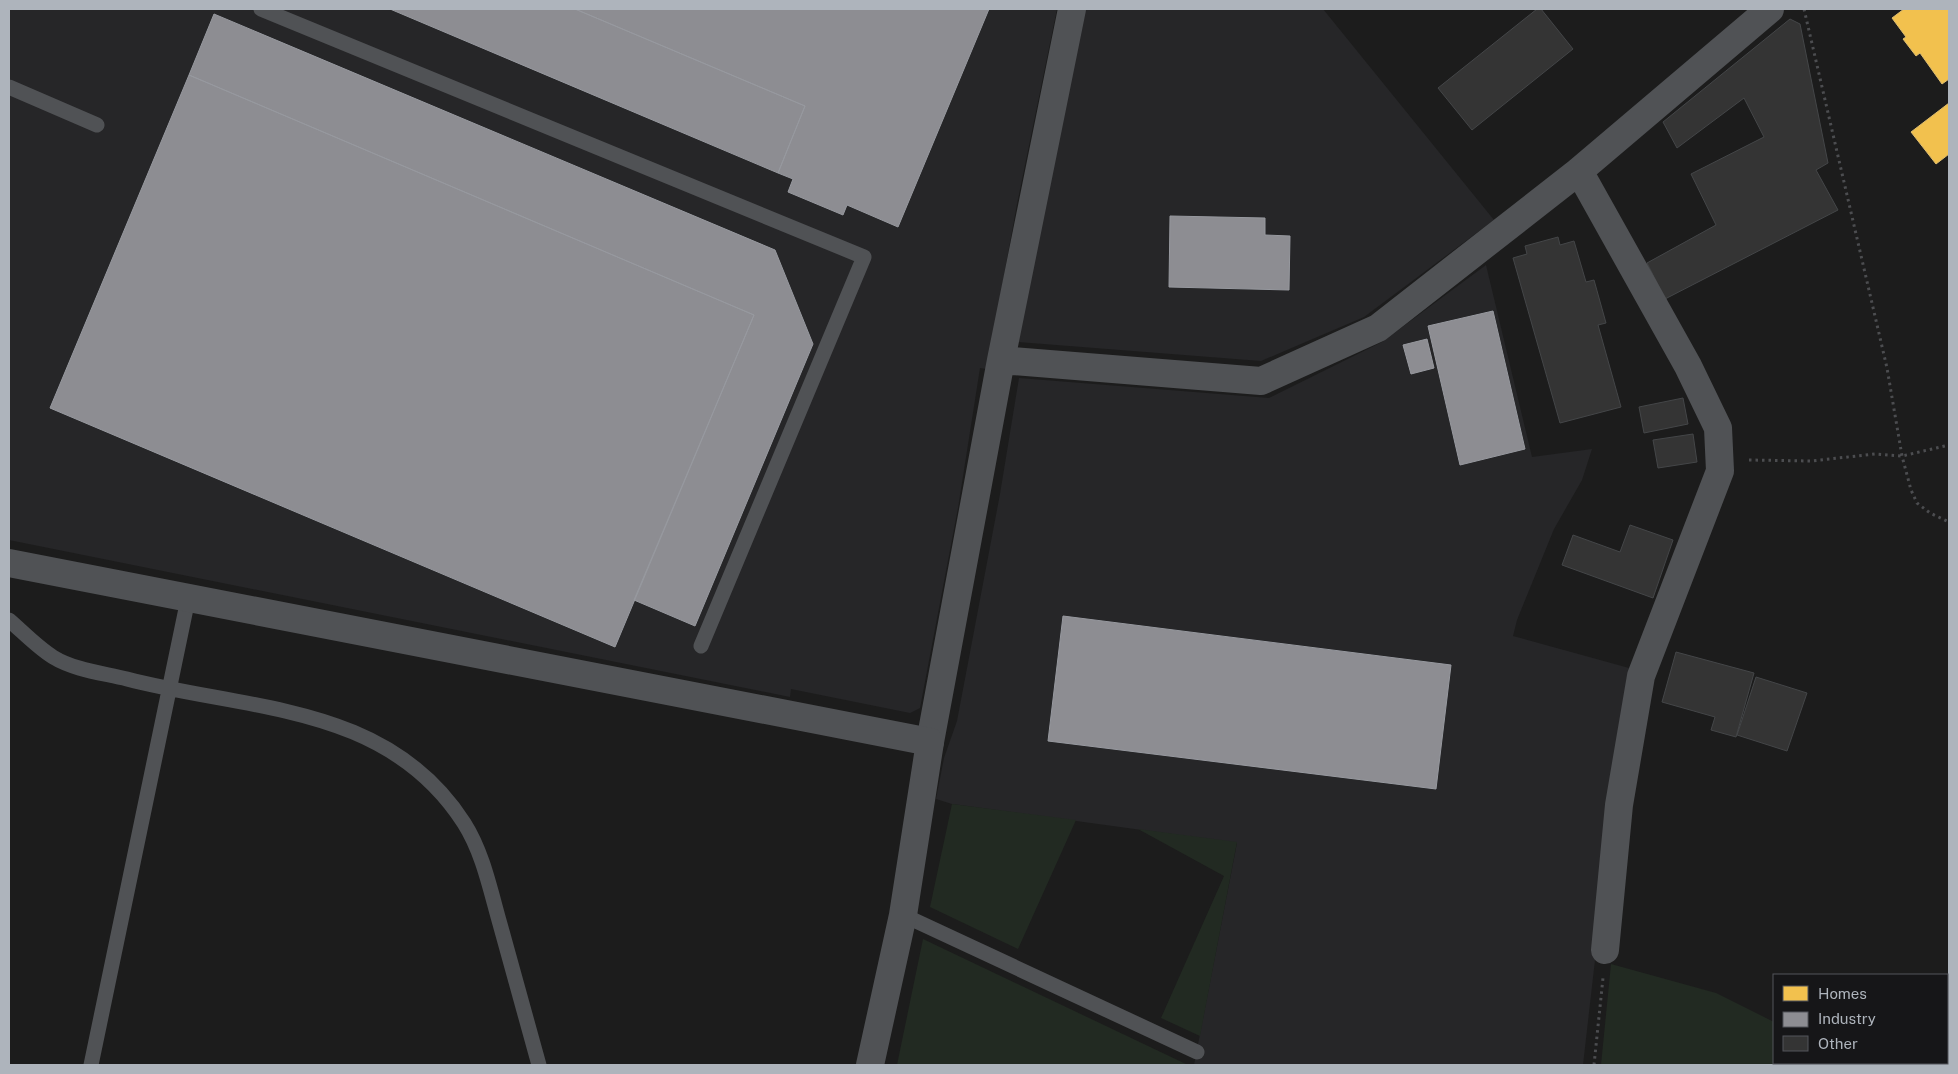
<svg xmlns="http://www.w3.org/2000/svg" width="1958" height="1074" font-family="'Public Sans',sans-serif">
<rect width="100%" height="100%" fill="#1c1c1c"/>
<path fill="#262628" d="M 9,9 L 1057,9 L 1017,204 L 987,369 L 980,368 L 958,508 L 920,708 L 910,713 L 791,689 L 790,697 L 9,540 Z
M 1084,9 L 1323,9 L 1494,220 L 1364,317 L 1261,361 L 1018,342 Z
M 1486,265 L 1532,457 L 1592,449 L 1582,480 L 1554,529 L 1517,620 L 1513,636 L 1629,668 L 1607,796 L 1595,960 L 1583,1065 L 1194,1065 L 1237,843 L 952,804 L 936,799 L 944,758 L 957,721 L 1000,494 L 1019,378 L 1269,398 L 1382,342 Z"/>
<path fill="#222a22" d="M 952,804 L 1076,820 L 1018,949 L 930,907 Z
M 1138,829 L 1237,842 L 1200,1036 L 1161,1018 L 1224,876 Z
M 923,939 L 1188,1065 L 897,1065 Z
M 1611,964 L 1716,993 L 1774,1022 L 1774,1063 L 1847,1063 L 1851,1065 L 1601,1065 Z"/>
<path fill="#f2c14e" stroke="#debd6f" d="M 1904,9 L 1949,9 L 1949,79 L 1942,84 L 1920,53 L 1916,56 L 1903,39 L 1906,37 L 1892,18 Z
M 1949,103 L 1949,154 L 1936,164 L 1911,132 Z"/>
<path fill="#8d8d92" stroke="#97999f" d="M 390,9 L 575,9 L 805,106 L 778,173 Z
M 575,9 L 989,9 L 898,227 L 847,205 L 843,215 L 788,192 L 793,179 L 778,173 L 805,106 Z
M 214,14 L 775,250 L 813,344 L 695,626 L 634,600 L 754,315 L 189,75 Z
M 189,75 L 754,315 L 615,647 L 50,408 Z
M 1170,216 L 1265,218 L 1265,235 L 1290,236 L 1289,290 L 1169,287 Z
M 1493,311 L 1525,449 L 1460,465 L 1428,326 Z
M 1427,339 L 1434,368 L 1411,374 L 1403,345 Z
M 1063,616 L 1451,665 L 1436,789 L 1048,741 Z"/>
<path fill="#343434" stroke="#444648" d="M 1537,9 L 1541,9 L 1573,49 L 1472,130 L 1438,88 Z
M 1790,19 L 1800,24 L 1828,163 L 1816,170 L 1838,210 L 1665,299 L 1647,263 L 1716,225 L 1691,174 L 1764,137 L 1744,98 L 1677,148 L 1663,122 Z
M 1558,237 L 1560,245 L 1574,241 L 1586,282 L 1594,280 L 1606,323 L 1598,325 L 1621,407 L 1560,423 L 1513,258 L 1527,254 L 1525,246 Z
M 1683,398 L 1688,424 L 1644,433 L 1639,407 Z
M 1693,434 L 1697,462 L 1658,468 L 1653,440 Z
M 1630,525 L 1673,540 L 1653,598 L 1562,565 L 1573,535 L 1620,552 Z
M 1676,652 L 1754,673 L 1736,737 L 1711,730 L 1715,717 L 1662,702 Z
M 1756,677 L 1807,693 L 1787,751 L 1737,735 Z"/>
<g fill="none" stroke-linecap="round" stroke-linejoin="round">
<path stroke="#4c4d50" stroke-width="3" stroke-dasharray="2.5 4" stroke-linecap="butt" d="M 1804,9 L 1887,368 L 1902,456 L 1911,490 L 1917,503 L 1930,513 L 1949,522
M 1749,460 L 1811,461 L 1875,454 L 1902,456 L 1949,445
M 1594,1065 L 1603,978"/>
<path stroke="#505255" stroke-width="15" d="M 261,9 L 864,257 L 701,646
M 9,87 L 97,125
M 9,620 C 23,632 37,647 53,657 C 74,670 103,673 127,679 C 249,711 387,703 464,823 C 483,853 490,889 500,924 C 513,971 526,1018 539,1065
M 903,915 L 1197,1052
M 91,1065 L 188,599"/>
<path stroke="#505255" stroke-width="28" d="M 1579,171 L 1688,366 L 1718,428 L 1720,471 L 1641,676 L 1619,805 L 1605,950
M 1001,360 L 1261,381 L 1378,328 L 1579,171 L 1770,9
M 930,742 L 1001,360 L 1072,9"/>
<path stroke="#505255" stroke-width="28" d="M 9,563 L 930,742 L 903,915 L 870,1065"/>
</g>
<rect width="1958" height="1074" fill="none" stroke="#aeb4bc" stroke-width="20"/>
<rect x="1773" y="974" width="175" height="90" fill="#161618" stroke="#53555a"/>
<rect x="1783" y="986" width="25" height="15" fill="#f2c14e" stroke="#53555a"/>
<text x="1818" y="999" font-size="15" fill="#aeb4bc">Homes</text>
<rect x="1783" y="1012" width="25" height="15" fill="#8d8d92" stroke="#53555a"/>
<text x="1818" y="1024" font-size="15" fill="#aeb4bc">Industry</text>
<rect x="1783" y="1036" width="25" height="15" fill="#343434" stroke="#53555a"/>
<text x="1818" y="1049" font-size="15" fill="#aeb4bc">Other</text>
</svg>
